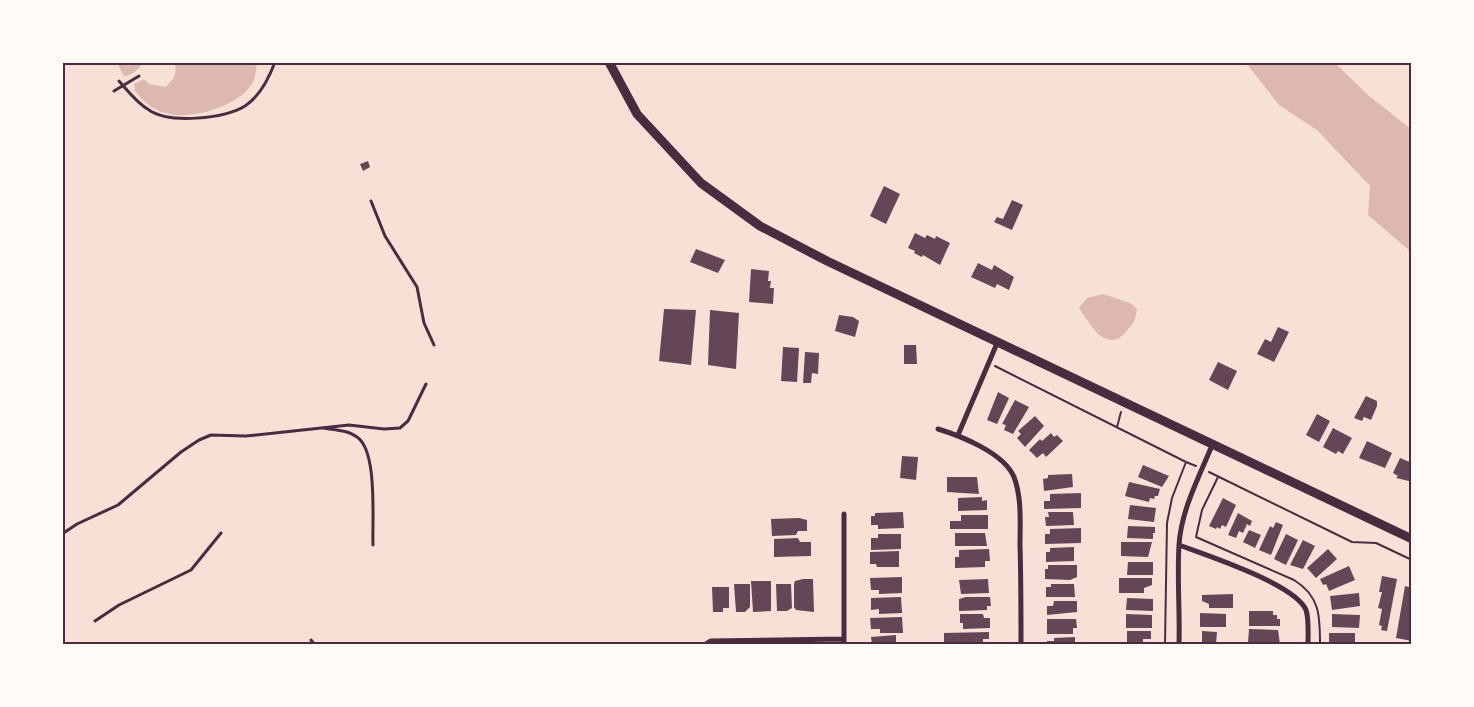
<svg xmlns="http://www.w3.org/2000/svg" width="1474" height="707" font-family="'DejaVu Sans',sans-serif">
<rect width="100%" height="100%" fill="#f7e1d7"/>
<path fill="#dcb8b0" d="M 117,63 L 117,62 L 143,63 C 138,69 133,75 124,76 Z
M 175,63 L 175,62 L 257,63 C 256,68 256,76 253,82 C 241,106 190,121 166,113 C 152,110 144,102 135,91 L 134,84 L 144,79 L 149,84 L 165,87 C 174,80 177,74 175,63 Z
M 1246,63 L 1335,63 L 1368,95 L 1411,129 L 1411,252 L 1368,215 L 1370,186 L 1317,130 L 1279,105 Z
M 1103,294 L 1130,303 L 1137,309 C 1136,320 1133,324 1125,333 C 1106,354 1089,323 1079,308 L 1087,298 Z"/>
<path fill="#644757" d="M 368,161 L 370,167 L 363,171 L 360,164 Z
M 884,186 L 900,194 L 886,224 L 870,216 Z
M 1012,200 L 1023,205 L 1012,230 L 994,222 L 997,217 L 1003,219 Z
M 915,233 L 925,238 L 927,235 L 935,239 L 936,236 L 950,243 L 940,265 L 923,255 L 922,257 L 914,253 L 915,251 L 908,248 Z
M 696,249 L 725,260 L 718,273 L 690,262 Z
M 978,263 L 992,270 L 994,265 L 1014,277 L 1009,290 L 997,284 L 995,288 L 971,277 Z
M 751,269 L 769,271 L 768,281 L 771,281 L 770,288 L 774,288 L 773,304 L 749,302 Z
M 664,309 L 696,310 L 691,365 L 659,361 Z
M 710,310 L 739,313 L 736,369 L 708,365 Z
M 839,315 L 853,317 L 859,321 L 855,337 L 835,331 Z
M 1278,327 L 1289,332 L 1274,362 L 1257,354 L 1265,339 L 1271,342 Z
M 904,345 L 916,345 L 917,364 L 904,364 Z
M 783,347 L 799,348 L 797,382 L 781,381 Z
M 805,352 L 819,353 L 818,374 L 812,373 L 811,383 L 803,383 Z
M 1218,362 L 1237,371 L 1228,390 L 1209,380 Z
M 998,392 L 1009,398 L 997,424 L 987,420 Z
M 1366,396 L 1377,401 L 1377,406 L 1371,420 L 1364,417 L 1362,421 L 1354,418 Z
M 1015,400 L 1029,407 L 1013,434 L 1004,430 L 1006,425 L 1002,424 Z
M 1317,414 L 1330,421 L 1319,442 L 1306,435 Z
M 1035,416 L 1044,426 L 1025,447 L 1017,438 L 1021,434 L 1018,431 Z
M 1333,428 L 1352,438 L 1343,454 L 1338,451 L 1336,454 L 1323,447 Z
M 1051,433 L 1054,437 L 1057,435 L 1063,441 L 1046,457 L 1043,453 L 1037,458 L 1029,450 L 1040,439 L 1042,441 Z
M 1367,441 L 1392,453 L 1385,468 L 1359,458 Z
M 902,456 L 918,457 L 916,480 L 900,478 Z
M 1400,458 L 1412,463 L 1412,475 L 1409,481 L 1396,478 L 1398,476 L 1393,473 Z
M 1143,465 L 1169,476 L 1162,487 L 1138,477 Z
M 1072,474 L 1073,487 L 1044,491 L 1043,479 L 1048,478 L 1048,475 Z
M 947,477 L 977,477 L 979,494 L 947,492 Z
M 1129,482 L 1160,489 L 1158,496 L 1155,496 L 1154,499 L 1150,498 L 1149,502 L 1125,496 Z
M 1081,493 L 1081,508 L 1044,509 L 1044,501 L 1050,501 L 1050,494 Z
M 982,497 L 982,501 L 987,500 L 987,510 L 958,511 L 958,498 Z
M 1223,498 L 1236,505 L 1226,527 L 1222,525 L 1220,529 L 1217,527 L 1216,529 L 1209,526 Z
M 1130,505 L 1156,508 L 1154,522 L 1128,519 Z
M 903,512 L 904,528 L 878,529 L 878,525 L 871,525 L 871,516 L 875,516 L 875,513 Z
M 1048,512 L 1073,512 L 1074,525 L 1046,526 L 1045,517 L 1049,517 Z
M 1238,513 L 1252,521 L 1250,526 L 1247,524 L 1243,533 L 1239,531 L 1236,538 L 1228,535 Z
M 961,515 L 988,515 L 988,529 L 950,529 L 950,521 L 961,521 Z
M 799,518 L 807,520 L 807,531 L 798,531 L 796,535 L 772,536 L 771,519 Z
M 1276,522 L 1283,525 L 1271,555 L 1259,550 L 1270,526 L 1273,528 Z
M 1128,526 L 1155,527 L 1155,533 L 1153,533 L 1153,539 L 1127,538 Z
M 1081,528 L 1081,543 L 1045,544 L 1045,534 L 1050,534 L 1050,529 Z
M 1249,530 L 1261,535 L 1255,548 L 1243,542 Z
M 955,533 L 985,533 L 987,546 L 955,546 Z
M 878,534 L 901,534 L 901,549 L 871,550 L 871,538 L 878,538 Z
M 1286,534 L 1298,540 L 1286,565 L 1274,559 Z
M 798,538 L 800,542 L 811,542 L 811,556 L 774,557 L 774,539 Z
M 1303,540 L 1315,546 L 1303,569 L 1290,565 Z
M 1121,542 L 1152,542 L 1148,557 L 1121,556 Z
M 1074,547 L 1074,561 L 1046,562 L 1046,552 L 1050,552 L 1050,548 Z
M 989,549 L 990,561 L 985,561 L 985,567 L 955,568 L 955,557 L 959,557 L 959,550 Z
M 1328,549 L 1337,559 L 1316,578 L 1307,568 Z
M 899,551 L 899,567 L 877,567 L 876,564 L 870,564 L 870,552 Z
M 1128,562 L 1153,562 L 1153,575 L 1127,575 Z
M 1048,565 L 1077,565 L 1077,577 L 1070,580 L 1045,579 L 1045,569 L 1048,569 Z
M 1349,566 L 1355,580 L 1329,591 L 1326,584 L 1323,585 L 1320,579 Z
M 1382,576 L 1397,579 L 1387,631 L 1381,630 L 1382,626 L 1379,625 L 1382,609 L 1378,608 L 1382,592 L 1379,592 Z
M 902,577 L 902,593 L 879,594 L 879,590 L 871,590 L 870,578 Z
M 1119,578 L 1152,578 L 1152,585 L 1144,588 L 1144,593 L 1119,593 Z
M 803,579 L 813,579 L 814,612 L 796,610 L 794,607 L 794,584 L 795,581 Z
M 988,579 L 989,593 L 961,594 L 959,580 Z
M 751,581 L 771,581 L 771,611 L 753,612 Z
M 734,584 L 750,584 L 750,607 L 745,612 L 736,612 Z
M 776,584 L 791,584 L 792,608 L 787,611 L 777,611 Z
M 1051,584 L 1074,584 L 1075,597 L 1046,597 L 1046,587 L 1051,587 Z
M 1405,586 L 1412,588 L 1412,641 L 1396,638 Z
M 712,587 L 729,587 L 729,608 L 723,608 L 723,612 L 713,612 Z
M 1359,593 L 1360,606 L 1332,610 L 1330,596 Z
M 1233,594 L 1233,608 L 1209,608 L 1209,604 L 1202,601 L 1202,595 Z
M 901,597 L 902,613 L 879,614 L 879,609 L 871,610 L 871,598 Z
M 966,597 L 990,597 L 991,606 L 987,606 L 987,610 L 959,611 L 959,599 Z
M 1127,598 L 1153,599 L 1153,611 L 1126,610 Z
M 1054,601 L 1077,601 L 1077,612 L 1047,615 L 1047,606 L 1053,606 Z
M 1249,611 L 1273,611 L 1273,615 L 1277,615 L 1277,619 L 1280,619 L 1280,626 L 1249,626 Z
M 1200,613 L 1226,614 L 1226,627 L 1200,627 Z
M 960,614 L 983,614 L 984,618 L 990,618 L 990,628 L 963,629 L 963,623 L 960,623 Z
M 1126,614 L 1152,615 L 1152,628 L 1126,628 Z
M 1332,614 L 1360,615 L 1359,628 L 1332,627 Z
M 902,617 L 903,633 L 880,633 L 880,629 L 871,629 L 870,618 Z
M 1047,619 L 1076,619 L 1077,628 L 1073,628 L 1073,634 L 1047,634 Z
M 1249,629 L 1278,630 L 1280,644 L 1248,643 Z
M 1127,631 L 1151,631 L 1151,639 L 1143,639 L 1143,644 L 1127,644 Z
M 1202,631 L 1217,632 L 1216,644 L 1202,644 Z
M 989,632 L 989,639 L 983,639 L 983,644 L 944,644 L 944,633 Z
M 1329,633 L 1355,633 L 1355,644 L 1329,644 Z
M 896,635 L 896,644 L 872,644 L 871,637 Z
M 1075,637 L 1075,644 L 1047,644 L 1047,641 L 1054,641 L 1054,638 Z"/>
<g fill="none" stroke-linecap="round" stroke-linejoin="round">
<path stroke="#4a2c40" stroke-width="2" d="M 995,366 L 1186,462 L 1172,498 L 1167,523 L 1165,644
M 1117,427 L 1121,412
M 1186,462 L 1196,466
M 1209,472 L 1352,542 L 1376,543 L 1412,560
M 1218,477 L 1202,510 L 1196,537 L 1294,580 C 1320,596 1320,616 1320,644"/>
<path stroke="#4a2c40" stroke-width="3" d="M 119,81 C 128,91 137,103 149,110 C 169,124 224,119 245,106 C 259,97 269,78 275,62
M 114,91 L 139,76
M 371,201 L 385,236 L 417,287 L 424,323 L 434,345
M 323,428 C 334,430 348,430 357,437 C 378,451 372,521 373,545
M 62,534 L 77,524 L 118,505 L 181,452 L 199,440 L 211,435 L 246,436 L 349,425 L 384,429 L 400,428 L 408,421 L 426,384
M 95,621 L 119,605 L 191,570 L 221,533
M 311,640 L 314,644"/>
<path stroke="#4a2c40" stroke-width="5" d="M 938,429 C 961,436 1004,453 1014,477 C 1022,498 1020,523 1020,545 C 1021,578 1021,611 1021,644
M 958,435 L 998,341
M 844,514 L 844,644
M 1179,545 C 1206,555 1295,584 1306,610 C 1309,618 1308,635 1308,644
M 706,644 L 711,641 L 844,639
M 1179,644 C 1180,612 1177,577 1179,545 C 1181,510 1200,475 1213,443"/>
<path stroke="#4a2c40" stroke-width="9" d="M 609,62 L 637,114 L 701,183 L 760,226 L 827,261 L 1412,539"/>
</g>
<rect width="1474" height="707" fill="none" stroke="#fffaf5" stroke-width="128"/>
<rect x="64" y="64" width="1346" height="579" fill="none" stroke="#4a2c40" stroke-width="2"/>
</svg>
